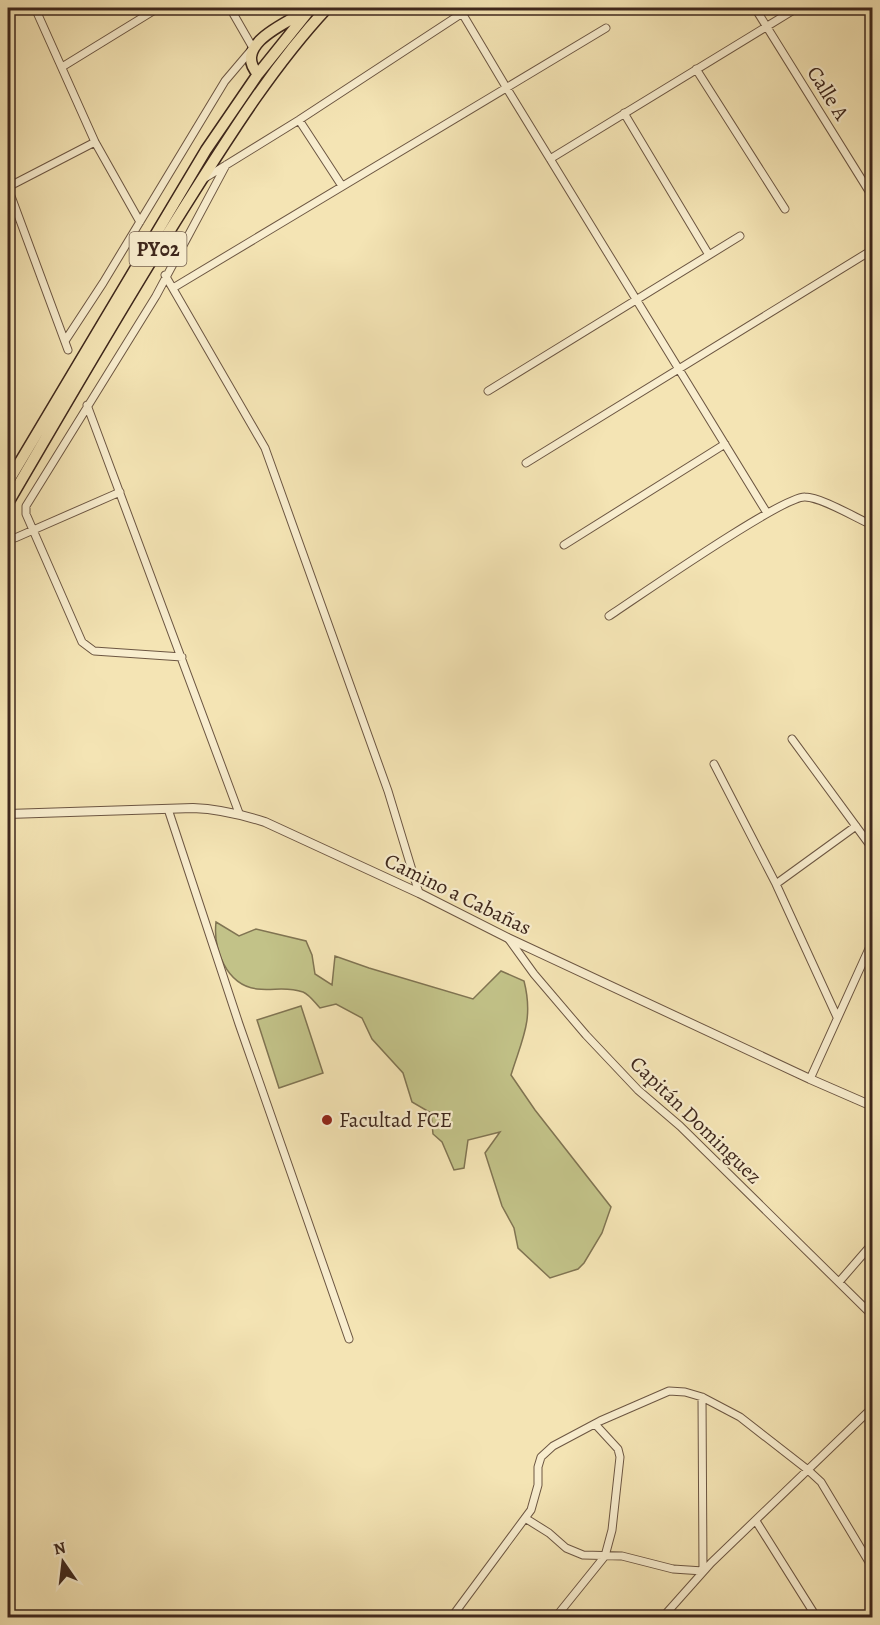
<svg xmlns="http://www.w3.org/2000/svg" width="880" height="1625" font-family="Alegreya,serif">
<rect width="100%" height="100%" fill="#f4e4b4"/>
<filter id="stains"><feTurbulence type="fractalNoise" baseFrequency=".00333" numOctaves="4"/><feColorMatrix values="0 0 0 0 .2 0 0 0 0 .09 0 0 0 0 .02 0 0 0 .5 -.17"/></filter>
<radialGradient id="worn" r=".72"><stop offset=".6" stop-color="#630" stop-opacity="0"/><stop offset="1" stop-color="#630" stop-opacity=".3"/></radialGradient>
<path fill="#c2c288" stroke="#807452" stroke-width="1.5" d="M 216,922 L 239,936 L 256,929 L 306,941 L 312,955 L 315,974 L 332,985 L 335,956 L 369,968 L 473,999 L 501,971 L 524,981 C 534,1020 522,1039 511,1075 L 535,1110 L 611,1207 L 602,1233 L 584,1263 L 578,1269 L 550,1278 L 518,1248 L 514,1228 L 502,1206 L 485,1153 L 500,1132 L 468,1140 L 464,1168 L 454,1170 L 442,1142 L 433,1134 L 431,1113 L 412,1102 L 403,1073 L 372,1039 L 362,1018 L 336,1004 L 320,1008 C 315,1003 310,995 303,992 C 285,986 274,991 257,989 C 226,985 213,949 216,922 Z
M 301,1006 L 323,1073 L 279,1088 L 257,1020 Z"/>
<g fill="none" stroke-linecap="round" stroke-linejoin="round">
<defs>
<path id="minor" d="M 35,8 L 95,142 L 140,222
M 459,8 L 506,87 L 767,513
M 755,8 L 872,196
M 62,67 L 158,8
M 696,69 L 785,209
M 624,113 L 709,255
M 299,120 L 342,186
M 550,159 L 797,8
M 205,178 L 299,120 L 470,8
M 8,187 L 95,142
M 8,188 L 68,350
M 165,275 L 265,448 L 388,791 L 419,893
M 173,288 L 606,28
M 65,341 L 103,283 L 225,81 L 253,48 L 230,8
M 488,391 L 740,236
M 87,405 L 239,813
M 526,463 L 872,250
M 15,538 L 120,492
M 564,545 L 725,444
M 609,616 C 638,597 782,496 805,497 C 821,497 856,518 872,525
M 182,657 L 94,651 L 82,642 L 26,514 L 26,506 L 156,296 L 226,165
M 792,739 L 872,848
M 714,764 L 776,884 L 837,1017
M 168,809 L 239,1024 L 349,1339
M 776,884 L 856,826
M 508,938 L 534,974 L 586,1035 L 638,1090 L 680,1126 L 872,1315
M 810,1079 L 872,942
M 839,1282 L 872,1244
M 525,1518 L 549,1533 L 566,1548 L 583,1555 L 622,1556 L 673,1569 L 703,1571 L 702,1397
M 756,1521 L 817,1618
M 451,1618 L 531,1510 L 538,1485 L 538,1467 L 541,1457 L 553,1446 L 600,1421 L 669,1391 L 685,1392 L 702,1397 L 740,1417 L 808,1470 L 821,1482 L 872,1567
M 555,1618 L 605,1556 L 612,1530 L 620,1457 L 618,1449 L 595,1424
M 662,1618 L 711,1563 L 872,1408"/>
<path id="tertiary" d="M 8,814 L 193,808 C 219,809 240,814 265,822 L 419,893 L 508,938 L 810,1079 L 872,1106"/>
<path id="trunk" d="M 258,74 C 233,47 281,25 301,14
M 8,482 L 206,150 L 258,74 L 311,8
M 8,503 C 68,400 128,296 192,195 C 233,130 275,64 327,8"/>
</defs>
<use href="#minor" stroke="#6c5642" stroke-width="9"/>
<use href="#tertiary" stroke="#6c5642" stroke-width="10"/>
<use href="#trunk" stroke="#3e271c" stroke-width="13"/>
<use href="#minor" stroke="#f8edce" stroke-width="7"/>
<use href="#tertiary" stroke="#f8edce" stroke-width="8"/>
<use href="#trunk" stroke="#f4e4b4" stroke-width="10"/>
</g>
<circle fill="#8f2418" stroke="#f8edce" stroke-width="2" cx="327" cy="1120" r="6"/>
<g text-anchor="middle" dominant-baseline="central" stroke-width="4.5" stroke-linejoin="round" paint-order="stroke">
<rect fill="#f8edce" stroke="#766251" stroke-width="1.5" x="129.5" y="232" width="57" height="34" rx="4.5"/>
<g font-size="20" font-weight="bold" fill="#3e271c">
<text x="158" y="249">PY02</text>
</g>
<g font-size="21" fill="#3e271c" stroke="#f8edce">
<text transform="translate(828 93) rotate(58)">Calle A</text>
<text transform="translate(458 894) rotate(26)">Camino a Cabañas</text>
<text transform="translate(696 1120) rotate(44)">Capitán Dominguez</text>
</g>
<g font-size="21" fill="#3e271c" stroke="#f8edce" text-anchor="start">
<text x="339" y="1120">Facultad FCE</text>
</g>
</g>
<rect width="880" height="1625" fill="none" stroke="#f4e4b4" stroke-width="30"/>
<rect x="9" y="9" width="862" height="1607" fill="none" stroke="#3e271c" stroke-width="3"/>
<rect x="15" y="15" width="850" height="1595" fill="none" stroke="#3e271c" stroke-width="1.5"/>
<g transform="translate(63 1562) rotate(346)" stroke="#f8edce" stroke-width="4.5" paint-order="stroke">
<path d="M0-4.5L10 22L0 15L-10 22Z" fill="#3e271c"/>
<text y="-9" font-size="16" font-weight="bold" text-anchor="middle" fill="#3e271c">N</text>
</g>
<rect width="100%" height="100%" filter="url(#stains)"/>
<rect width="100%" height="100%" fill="url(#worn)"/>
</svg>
